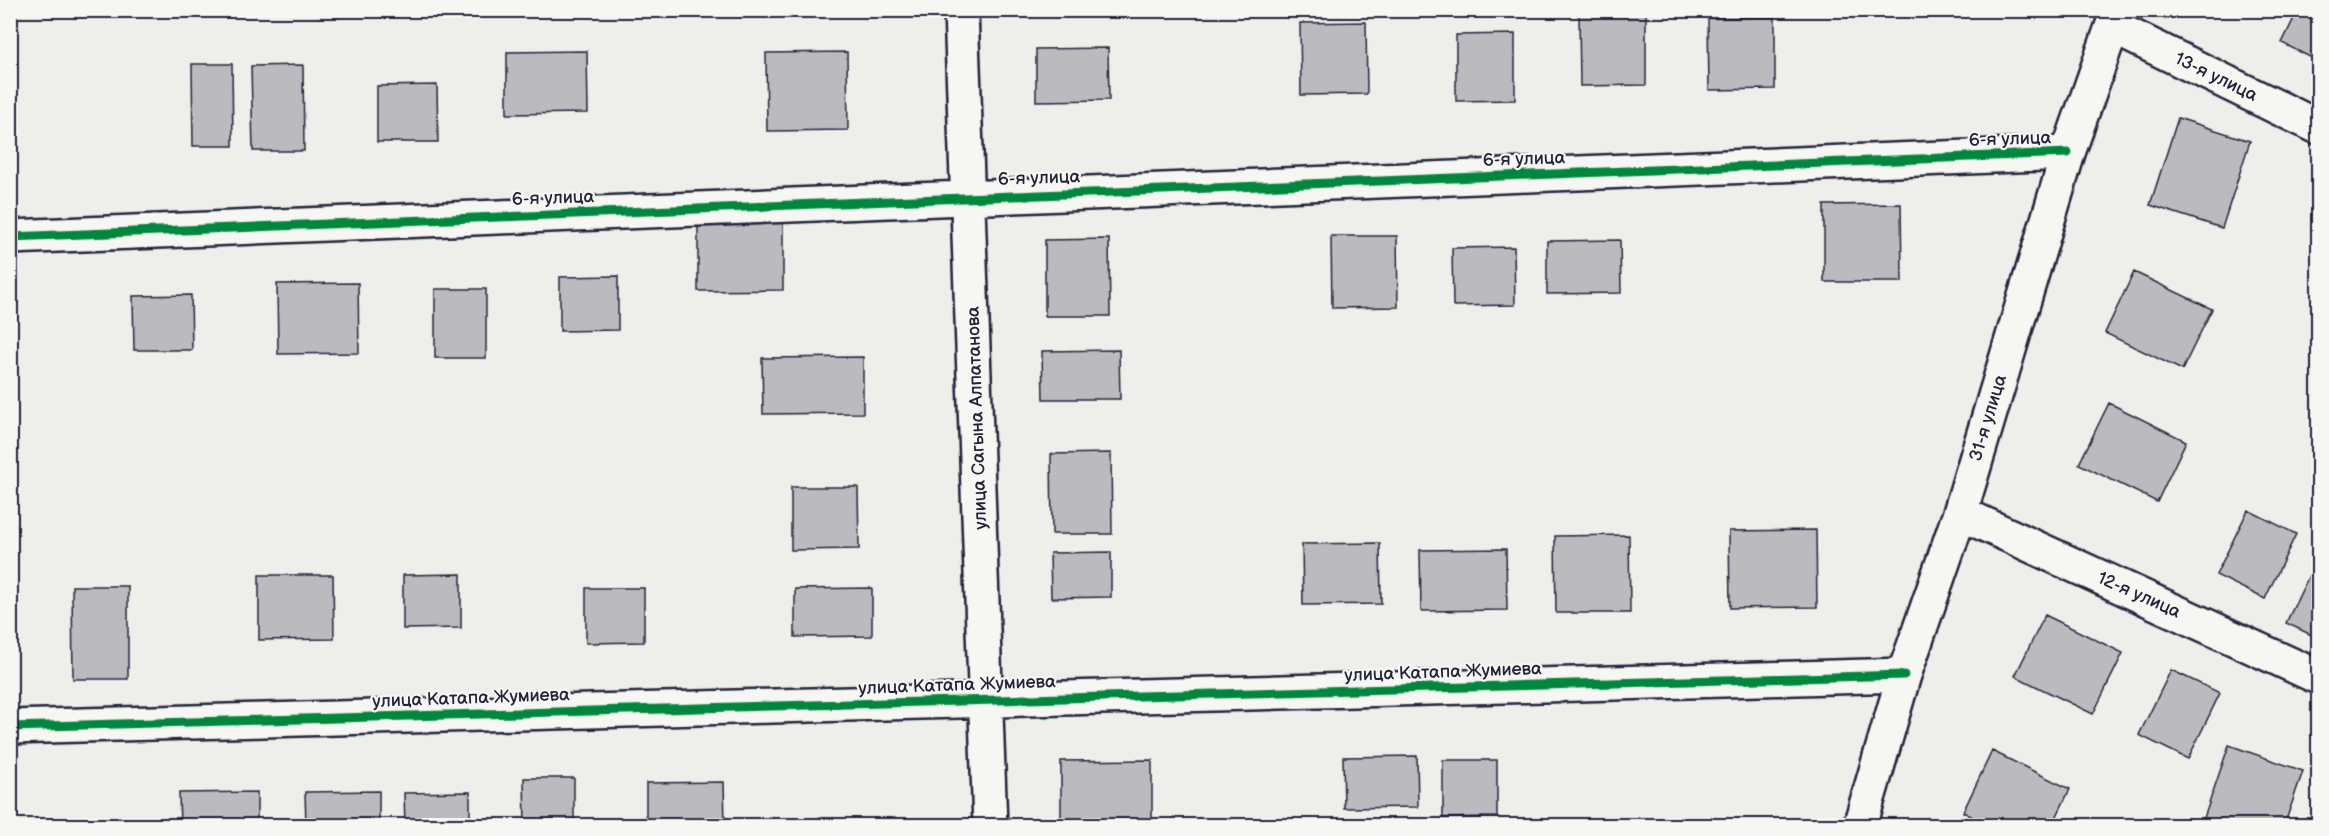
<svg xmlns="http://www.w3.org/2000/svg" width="2329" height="836" font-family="'Balsamiq Sans',sans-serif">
<rect width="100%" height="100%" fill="#eeeeeb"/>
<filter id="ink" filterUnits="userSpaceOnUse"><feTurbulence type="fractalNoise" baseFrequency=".0167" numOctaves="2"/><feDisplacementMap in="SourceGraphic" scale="12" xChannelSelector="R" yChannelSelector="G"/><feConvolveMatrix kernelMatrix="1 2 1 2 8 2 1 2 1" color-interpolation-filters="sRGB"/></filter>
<g filter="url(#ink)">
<path fill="#bbbbbf" stroke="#22223b" stroke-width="1.5" d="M 2298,10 L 2318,10 L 2318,61 L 2282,43 Z
M 1646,13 L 1646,85 L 1580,86 L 1579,14 Z
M 1775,17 L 1775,89 L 1709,90 L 1708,18 Z
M 1366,22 L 1367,94 L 1301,95 L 1300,23 Z
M 1515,34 L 1515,100 L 1456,101 L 1456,35 Z
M 1108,48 L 1109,100 L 1036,101 L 1036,49 Z
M 587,51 L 588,113 L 507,114 L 507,52 Z
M 847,52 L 848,130 L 767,131 L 766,53 Z
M 192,64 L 232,64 L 233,146 L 193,146 Z
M 303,65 L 304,151 L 253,151 L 251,66 Z
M 437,85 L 438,142 L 377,142 L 377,86 Z
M 2178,118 L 2250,141 L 2222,228 L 2150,205 Z
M 1901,204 L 1902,282 L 1824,282 L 1824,205 Z
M 783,221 L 783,290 L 698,291 L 698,222 Z
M 1331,236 L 1397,236 L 1398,307 L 1332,308 Z
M 1109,239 L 1110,316 L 1045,316 L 1045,240 Z
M 1620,240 L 1621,293 L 1547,294 L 1547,241 Z
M 1514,247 L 1515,305 L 1453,306 L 1452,248 Z
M 2134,272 L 2212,309 L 2182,370 L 2105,333 Z
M 618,276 L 618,330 L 560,331 L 560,277 Z
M 358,283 L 359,353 L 278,354 L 277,284 Z
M 435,289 L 486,289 L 486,358 L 435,358 Z
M 191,295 L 192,350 L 134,350 L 133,296 Z
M 1119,350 L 1120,399 L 1043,399 L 1042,351 Z
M 863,357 L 863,413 L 763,414 L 762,358 Z
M 2109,403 L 2186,441 L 2157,502 L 2079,464 Z
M 1111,453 L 1112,534 L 1052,534 L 1051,454 Z
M 791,487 L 858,487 L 859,549 L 791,550 Z
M 2248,510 L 2296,534 L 2265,599 L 2216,575 Z
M 1816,530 L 1817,607 L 1730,608 L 1729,531 Z
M 1629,535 L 1630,613 L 1556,613 L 1555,536 Z
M 1380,543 L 1381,604 L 1303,605 L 1302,544 Z
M 1506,549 L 1507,610 L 1421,611 L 1420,550 Z
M 1111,552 L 1111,597 L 1051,598 L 1050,553 Z
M 2318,557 L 2318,638 L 2286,623 Z
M 461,574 L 461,628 L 403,629 L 403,575 Z
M 259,575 L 333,575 L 334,639 L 259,640 Z
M 72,586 L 128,586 L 128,679 L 73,679 Z
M 586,588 L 644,588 L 644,642 L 586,643 Z
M 872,588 L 872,636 L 795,637 L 795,589 Z
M 2045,615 L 2123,653 L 2093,714 L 2015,676 Z
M 2171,670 L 2220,693 L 2188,759 L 2139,735 Z
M 2229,745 L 2303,771 L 2284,826 L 2224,826 L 2204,818 Z
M 1992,751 L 2070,789 L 2052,826 L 1990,826 L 1963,812 Z
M 1417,756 L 1418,807 L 1344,808 L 1343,757 Z
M 1152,760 L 1152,824 L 1061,824 L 1061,761 Z
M 1443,760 L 1497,760 L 1497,817 L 1443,818 Z
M 524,778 L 574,778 L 574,826 L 525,826 Z
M 724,782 L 725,826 L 646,826 L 646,783 Z
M 379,791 L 379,826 L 306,826 L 305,792 Z
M 257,792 L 257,826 L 180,826 L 179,793 Z
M 470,792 L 470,826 L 405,826 L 404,793 Z"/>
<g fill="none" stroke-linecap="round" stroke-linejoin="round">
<defs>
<path id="street" d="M 961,10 L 990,826
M 2113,27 L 2318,127
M 10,237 L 2068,153
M 1960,513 L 2318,677
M 10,727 L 1904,675
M 1860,826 L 1904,675 L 1960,513 L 2068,153 L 2118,10"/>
</defs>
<use href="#street" stroke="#22223b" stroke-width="38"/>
<use href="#street" stroke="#f6f6f2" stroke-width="33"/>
<defs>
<path id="cycleway" d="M 10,237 L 2068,153
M 10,727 L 1904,675"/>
</defs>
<use href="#cycleway" stroke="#f6f6f2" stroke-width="13"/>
<use href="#cycleway" stroke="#00873e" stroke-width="9"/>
</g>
</g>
<g text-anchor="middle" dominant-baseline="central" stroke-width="4.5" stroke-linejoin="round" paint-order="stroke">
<g font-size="18" fill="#22223b" stroke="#f6f6f2">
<text transform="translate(2216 77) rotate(26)">13-я улица</text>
<text transform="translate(2010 139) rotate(-2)">6-я улица</text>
<text transform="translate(1524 159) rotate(-2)">6-я улица</text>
<text transform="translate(1039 178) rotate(-2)">6-я улица</text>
<text transform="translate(553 198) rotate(-2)">6-я улица</text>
<text transform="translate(977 418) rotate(-92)">улица Сагына Алпатанова</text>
<text transform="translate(1988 418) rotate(-73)">31-я улица</text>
<text transform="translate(2139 595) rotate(24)">12-я улица</text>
<text transform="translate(1443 672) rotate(-2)">улица Катапа Жумиева</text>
<text transform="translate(957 685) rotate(-2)">улица Катапа Жумиева</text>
<text transform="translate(471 698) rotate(-2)">улица Катапа Жумиева</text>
</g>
</g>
<rect width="2329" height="836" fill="none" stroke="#f6f6f2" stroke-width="36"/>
<rect x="18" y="18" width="2293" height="800" fill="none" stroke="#22223b" stroke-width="2" filter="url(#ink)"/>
</svg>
